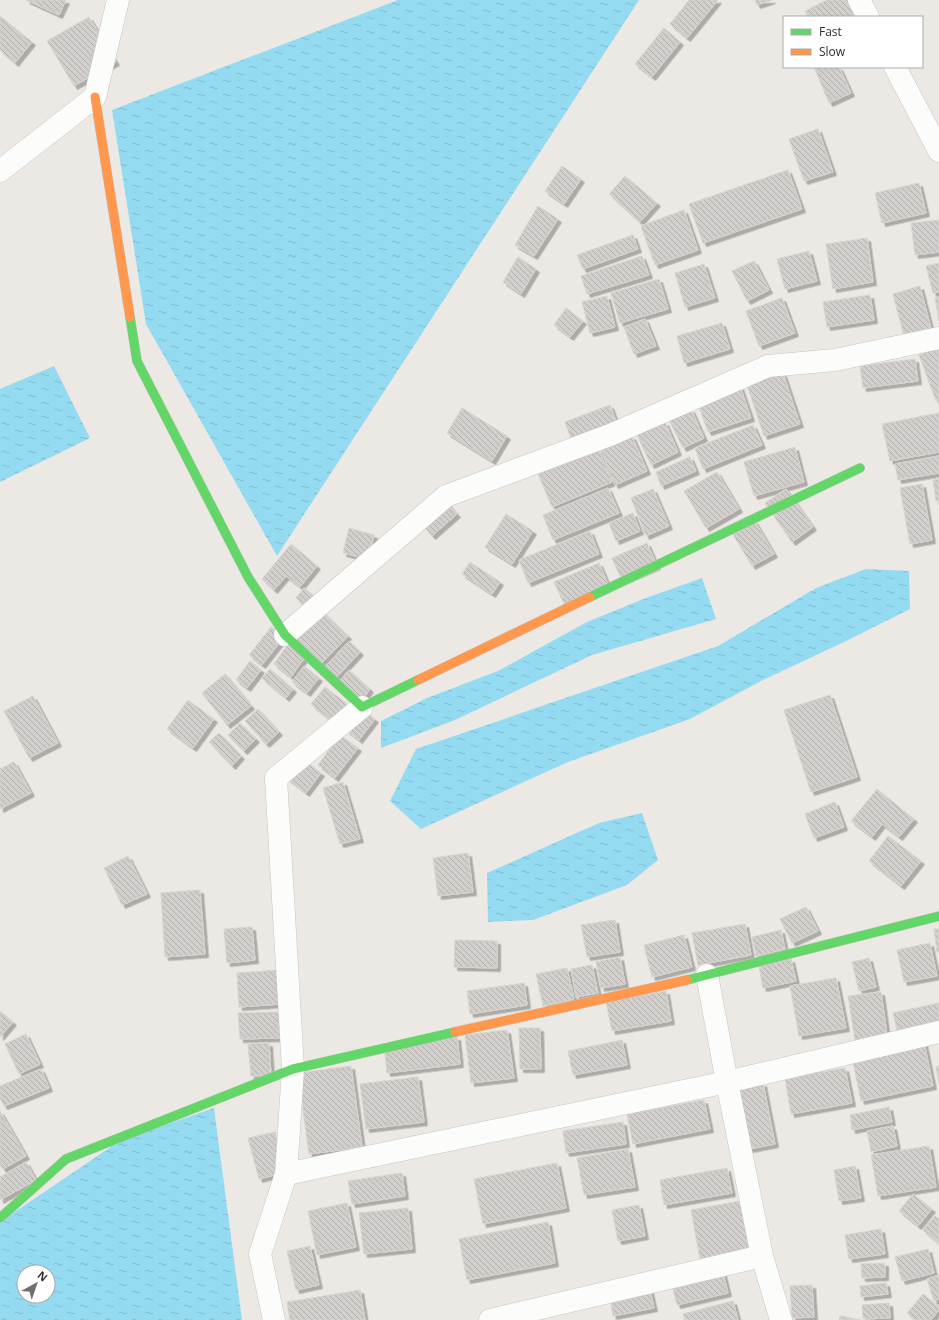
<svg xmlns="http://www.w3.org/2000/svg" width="939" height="1320" font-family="'Open Sans',sans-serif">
<defs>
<pattern id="water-ripples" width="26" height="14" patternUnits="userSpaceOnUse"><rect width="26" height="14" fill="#94dbf1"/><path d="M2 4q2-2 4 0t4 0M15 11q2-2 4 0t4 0" fill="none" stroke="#80bccf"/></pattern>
<pattern id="building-back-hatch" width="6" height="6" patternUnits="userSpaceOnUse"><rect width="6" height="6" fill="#d1cecb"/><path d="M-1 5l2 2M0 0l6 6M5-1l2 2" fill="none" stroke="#b4b1af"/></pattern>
<filter id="shadow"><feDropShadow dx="3.5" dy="3.5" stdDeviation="0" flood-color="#0004"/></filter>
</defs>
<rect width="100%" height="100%" fill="#ece8e4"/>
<path fill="url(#water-ripples)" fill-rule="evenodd" d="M 398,0 L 639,0 L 277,556 L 146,324 L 112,110 Z
M 54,366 L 90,438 L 0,482 L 0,389 Z
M 866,569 L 909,571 L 910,609 L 844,642 L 761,681 L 690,719 L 568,762 L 421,829 L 390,801 L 416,749 L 718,646 L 816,588 Z
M 702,578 L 716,619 L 592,655 L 455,720 L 381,748 L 381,721 L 427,698 L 498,671 L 587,622 L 646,598 Z
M 642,813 L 658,860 L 627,885 L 533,920 L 488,922 L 487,873 L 599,823 Z
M 214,1108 L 242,1320 L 0,1320 L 0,1222 L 121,1140 ZM 24,1272 L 48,1272 L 48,1296 L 24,1296 Z"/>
<path fill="url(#building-back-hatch)" stroke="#d7d4d0" filter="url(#shadow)" d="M 26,0 L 66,0 L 59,15 Z
M 689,0 L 718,0 L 687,38 L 670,24 Z
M 755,0 L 772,0 L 757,5 Z
M 827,0 L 847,0 L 856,17 L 808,17 L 805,11 Z
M 0,16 L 32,42 L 15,63 L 0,50 Z
M 89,17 L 116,62 L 74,86 L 47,41 Z
M 664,28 L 680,42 L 652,77 L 635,64 Z
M 814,67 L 839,67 L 851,93 L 829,103 Z
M 818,129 L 833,172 L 804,181 L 789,139 Z
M 562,166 L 581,179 L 564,204 L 545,191 Z
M 788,170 L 802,209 L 703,243 L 689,204 Z
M 625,176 L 657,203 L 640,222 L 609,194 Z
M 919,183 L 926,213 L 882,223 L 875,193 Z
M 538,206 L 558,219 L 534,256 L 515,245 Z
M 684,210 L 698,250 L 655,265 L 641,226 Z
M 939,220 L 939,252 L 915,255 L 911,223 Z
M 633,235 L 638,249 L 583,269 L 577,255 Z
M 867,238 L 873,282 L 833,289 L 826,244 Z
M 809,251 L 817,281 L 785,289 L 777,259 Z
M 642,256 L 649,275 L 587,294 L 581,276 Z
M 518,257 L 536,269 L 521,294 L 503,282 Z
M 754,261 L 769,290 L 747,301 L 732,271 Z
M 939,263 L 939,292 L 933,293 L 926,266 Z
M 704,264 L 715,298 L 685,307 L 675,273 Z
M 659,279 L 668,309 L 620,323 L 611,293 Z
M 920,286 L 931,329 L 904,336 L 893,294 Z
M 870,295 L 874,320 L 827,327 L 823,302 Z
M 607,296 L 615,327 L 590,333 L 582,302 Z
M 782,298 L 795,333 L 759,346 L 746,311 Z
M 935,298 L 939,298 L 939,321 Z
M 566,308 L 583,321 L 570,337 L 554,325 Z
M 645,319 L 656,346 L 634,354 L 624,327 Z
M 722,323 L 730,349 L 684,363 L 677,336 Z
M 939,347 L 939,400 L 936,401 L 919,355 Z
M 915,359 L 918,381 L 863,388 L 860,366 Z
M 783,373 L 800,424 L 764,436 L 747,385 Z
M 740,386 L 751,418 L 708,432 L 697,401 Z
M 610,405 L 618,427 L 573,444 L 565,422 Z
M 462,408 L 507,436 L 492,461 L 447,433 Z
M 691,409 L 704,438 L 683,448 L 669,420 Z
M 939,413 L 939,452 L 890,461 L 882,424 Z
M 665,422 L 678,452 L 651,465 L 637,435 Z
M 753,425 L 762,445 L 703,469 L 695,448 Z
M 632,436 L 647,471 L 615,485 L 600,448 Z
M 795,447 L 804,482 L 754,496 L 744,462 Z
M 598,449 L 612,482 L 552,507 L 538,474 Z
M 939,456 L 939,473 L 898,480 L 895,464 Z
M 690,457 L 696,471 L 661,486 L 656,472 Z
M 717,472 L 739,509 L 706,528 L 684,491 Z
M 939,479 L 939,501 L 936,501 L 933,480 Z
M 922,484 L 932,540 L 910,544 L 900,488 Z
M 608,488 L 619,513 L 553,540 L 543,515 Z
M 653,489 L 669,526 L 646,536 L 631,498 Z
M 786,489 L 813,527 L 792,542 L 765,503 Z
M 445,500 L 457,514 L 432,536 L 420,522 Z
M 633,513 L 640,531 L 616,541 L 609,523 Z
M 506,514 L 533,531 L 512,564 L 485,547 Z
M 754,520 L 774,554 L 752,566 L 732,533 Z
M 349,528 L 374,535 L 368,559 L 343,553 Z
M 590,531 L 599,554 L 528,583 L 519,560 Z
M 647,543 L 657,566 L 622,581 L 612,558 Z
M 291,544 L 317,566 L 300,587 L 286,576 L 274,590 L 262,579 Z
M 470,562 L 500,582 L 492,594 L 462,574 Z
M 599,563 L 609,587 L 565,606 L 554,582 Z
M 304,588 L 318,599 L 310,609 L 296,598 Z
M 321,610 L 348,636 L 321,664 L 294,638 Z
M 271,627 L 284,637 L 262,665 L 249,655 Z
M 349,641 L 360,652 L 335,679 L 324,668 Z
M 288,644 L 305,657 L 291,677 L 274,664 Z
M 250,661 L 261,670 L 247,688 L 236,680 Z
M 304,666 L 319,678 L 307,693 L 292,682 Z
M 270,669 L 293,689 L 286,698 L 262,678 Z
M 349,670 L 370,689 L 361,701 L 339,682 Z
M 225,674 L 251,706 L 227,725 L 202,693 Z
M 325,687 L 347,704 L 333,722 L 311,704 Z
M 830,695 L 857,777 L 811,792 L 784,710 Z
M 33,696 L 58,743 L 29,758 L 4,711 Z
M 188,700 L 214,719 L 193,748 L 167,729 Z
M 258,709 L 279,732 L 266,744 L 245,721 Z
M 362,709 L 375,719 L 359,740 L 346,730 Z
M 240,723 L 256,739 L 244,751 L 228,735 Z
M 219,733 L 241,756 L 232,766 L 209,742 Z
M 340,735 L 358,748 L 335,778 L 318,765 Z
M 303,759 L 321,773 L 306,793 L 287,778 Z
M 14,762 L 31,793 L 0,809 L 0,769 Z
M 343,782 L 360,839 L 340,844 L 323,788 Z
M 877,789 L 914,819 L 899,837 L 882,824 L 872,837 L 851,821 Z
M 835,802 L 844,827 L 814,838 L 805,814 Z
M 888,836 L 921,861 L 901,886 L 869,861 Z
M 468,853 L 473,892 L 438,896 L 433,858 Z
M 128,856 L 147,894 L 122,905 L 104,868 Z
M 200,890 L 205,954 L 165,957 L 161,893 Z
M 806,907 L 818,931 L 792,943 L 780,919 Z
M 615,920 L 620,952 L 587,957 L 581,925 Z
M 745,924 L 751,955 L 698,965 L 692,933 Z
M 252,927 L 255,960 L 227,963 L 224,929 Z
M 934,929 L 939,929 L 939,952 L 937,952 Z
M 781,930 L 785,949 L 756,956 L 752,937 Z
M 684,935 L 692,967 L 652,977 L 644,945 Z
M 455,940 L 497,941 L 497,968 L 454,967 Z
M 930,943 L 937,976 L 904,982 L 897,950 Z
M 620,957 L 625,984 L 601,988 L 596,962 Z
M 869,958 L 876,987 L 859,991 L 852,962 Z
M 791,959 L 796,981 L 763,988 L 759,966 Z
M 592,965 L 598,993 L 576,997 L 571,969 Z
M 567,968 L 574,999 L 543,1006 L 536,974 Z
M 279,970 L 281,1004 L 239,1007 L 237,973 Z
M 836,978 L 846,1028 L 799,1036 L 790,986 Z
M 524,983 L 527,1005 L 470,1014 L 467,991 Z
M 666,991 L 671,1021 L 612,1031 L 606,1002 Z
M 881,992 L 887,1035 L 855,1040 L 848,996 Z
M 939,1003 L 939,1027 L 898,1035 L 893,1013 Z
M 0,1011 L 13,1022 L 0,1037 Z
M 279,1012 L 280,1038 L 240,1039 L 238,1013 Z
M 519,1028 L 540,1028 L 541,1069 L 520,1069 Z
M 507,1030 L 514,1078 L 471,1083 L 465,1035 Z
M 26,1034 L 40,1064 L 19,1074 L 5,1044 Z
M 457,1037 L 460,1064 L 387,1073 L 384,1045 Z
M 622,1040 L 627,1065 L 573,1075 L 568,1051 Z
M 924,1042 L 933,1086 L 861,1101 L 852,1057 Z
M 269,1043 L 271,1075 L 251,1076 L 248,1044 Z
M 351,1066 L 362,1147 L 309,1154 L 298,1073 Z
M 939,1066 L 939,1084 L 936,1067 Z
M 845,1068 L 852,1103 L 791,1114 L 785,1078 Z
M 41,1069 L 49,1088 L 4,1106 L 0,1098 L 0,1086 Z
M 418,1077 L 424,1122 L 366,1129 L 360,1084 Z
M 763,1083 L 775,1144 L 744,1150 L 732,1089 Z
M 704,1100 L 710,1129 L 633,1144 L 627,1114 Z
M 889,1107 L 892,1122 L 852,1130 L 850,1115 Z
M 0,1111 L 26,1156 L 3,1169 L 0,1165 Z
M 623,1122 L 626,1144 L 566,1153 L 563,1131 Z
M 893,1126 L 897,1146 L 871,1152 L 867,1131 Z
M 275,1132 L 286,1172 L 259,1179 L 248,1138 Z
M 929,1146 L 936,1187 L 878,1196 L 871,1155 Z
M 628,1149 L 635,1187 L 584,1195 L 577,1158 Z
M 26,1162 L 36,1180 L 0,1200 L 0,1177 Z
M 557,1163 L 566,1208 L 483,1224 L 474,1179 Z
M 855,1166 L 861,1198 L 839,1201 L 834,1170 Z
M 727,1168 L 732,1193 L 664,1205 L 660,1180 Z
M 402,1173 L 405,1196 L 352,1204 L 348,1181 Z
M 913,1194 L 932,1209 L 918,1226 L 899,1211 Z
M 740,1201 L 749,1250 L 700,1259 L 691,1210 Z
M 347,1203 L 356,1247 L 317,1255 L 308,1211 Z
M 639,1205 L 645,1236 L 618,1241 L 612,1210 Z
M 408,1208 L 412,1249 L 364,1254 L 359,1213 Z
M 935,1216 L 939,1219 L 939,1244 L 923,1230 Z
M 548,1222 L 555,1263 L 467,1280 L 459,1239 Z
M 881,1229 L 885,1254 L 849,1259 L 845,1235 Z
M 310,1246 L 319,1285 L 296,1290 L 287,1251 Z
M 928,1249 L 934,1273 L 902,1281 L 895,1257 Z
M 885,1263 L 885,1277 L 862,1278 L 861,1264 Z
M 722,1269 L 728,1293 L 677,1305 L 671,1281 Z
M 939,1275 L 939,1299 L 934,1301 L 927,1279 Z
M 886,1283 L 888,1294 L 861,1297 L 860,1286 Z
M 812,1285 L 814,1317 L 792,1318 L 790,1286 Z
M 360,1290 L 365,1320 L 290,1320 L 287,1302 Z
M 650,1290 L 654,1308 L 613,1316 L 610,1298 Z
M 923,1294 L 939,1307 L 939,1310 L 931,1320 L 915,1320 L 907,1313 Z
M 733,1301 L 738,1320 L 685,1320 L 683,1314 Z
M 889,1303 L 890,1318 L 863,1319 L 862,1305 Z
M 840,1316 L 861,1320 L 839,1320 Z"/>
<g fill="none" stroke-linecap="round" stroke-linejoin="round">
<defs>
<path id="street" d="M 859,0 L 868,17
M 895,67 L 939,151
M 0,171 L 95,97 L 118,0
M 285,635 L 446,496 L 610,435 L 768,366 L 835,360 L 939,338
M 707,975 L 727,1082 L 762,1256 L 781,1320
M 286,1174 L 727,1082 L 939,1032
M 274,1320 L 260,1254 L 286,1174 L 293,1069 L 276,778 L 362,707
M 490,1320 L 762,1256"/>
<path id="fast" d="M 130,317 L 137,361 L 248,577 L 285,635 L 362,707 L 418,680
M 590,597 L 860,468
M 687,980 L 939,916
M 0,1218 L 66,1159 L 293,1069 L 455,1032"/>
<path id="slow" d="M 95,97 L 130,317
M 418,680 L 590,597
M 455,1032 L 687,980"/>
</defs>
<use href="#street" stroke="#c6c5c5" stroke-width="23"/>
<use href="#fast" stroke="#c6c5c5" stroke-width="10"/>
<use href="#slow" stroke="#c6c5c5" stroke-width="10"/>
<use href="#street" stroke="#fcfcfb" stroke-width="22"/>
<use href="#fast" stroke="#63d668" stroke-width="9"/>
<use href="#slow" stroke="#ff974d" stroke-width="9"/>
</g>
<rect x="783" y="16" width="140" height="52" fill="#ffffff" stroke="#ababab"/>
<rect x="791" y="29" width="20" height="6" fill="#63d668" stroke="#ababab"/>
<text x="819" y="36" font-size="12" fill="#2e2e2e">Fast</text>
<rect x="791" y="49" width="20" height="6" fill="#ff974d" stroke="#ababab"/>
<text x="819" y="56" font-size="12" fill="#2e2e2e">Slow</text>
<g transform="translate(36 1284) rotate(40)"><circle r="19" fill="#ffffff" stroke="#ababab"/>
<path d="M0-3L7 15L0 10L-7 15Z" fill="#706f6e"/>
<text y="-6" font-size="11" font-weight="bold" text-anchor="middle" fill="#2e2e2e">N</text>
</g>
</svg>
